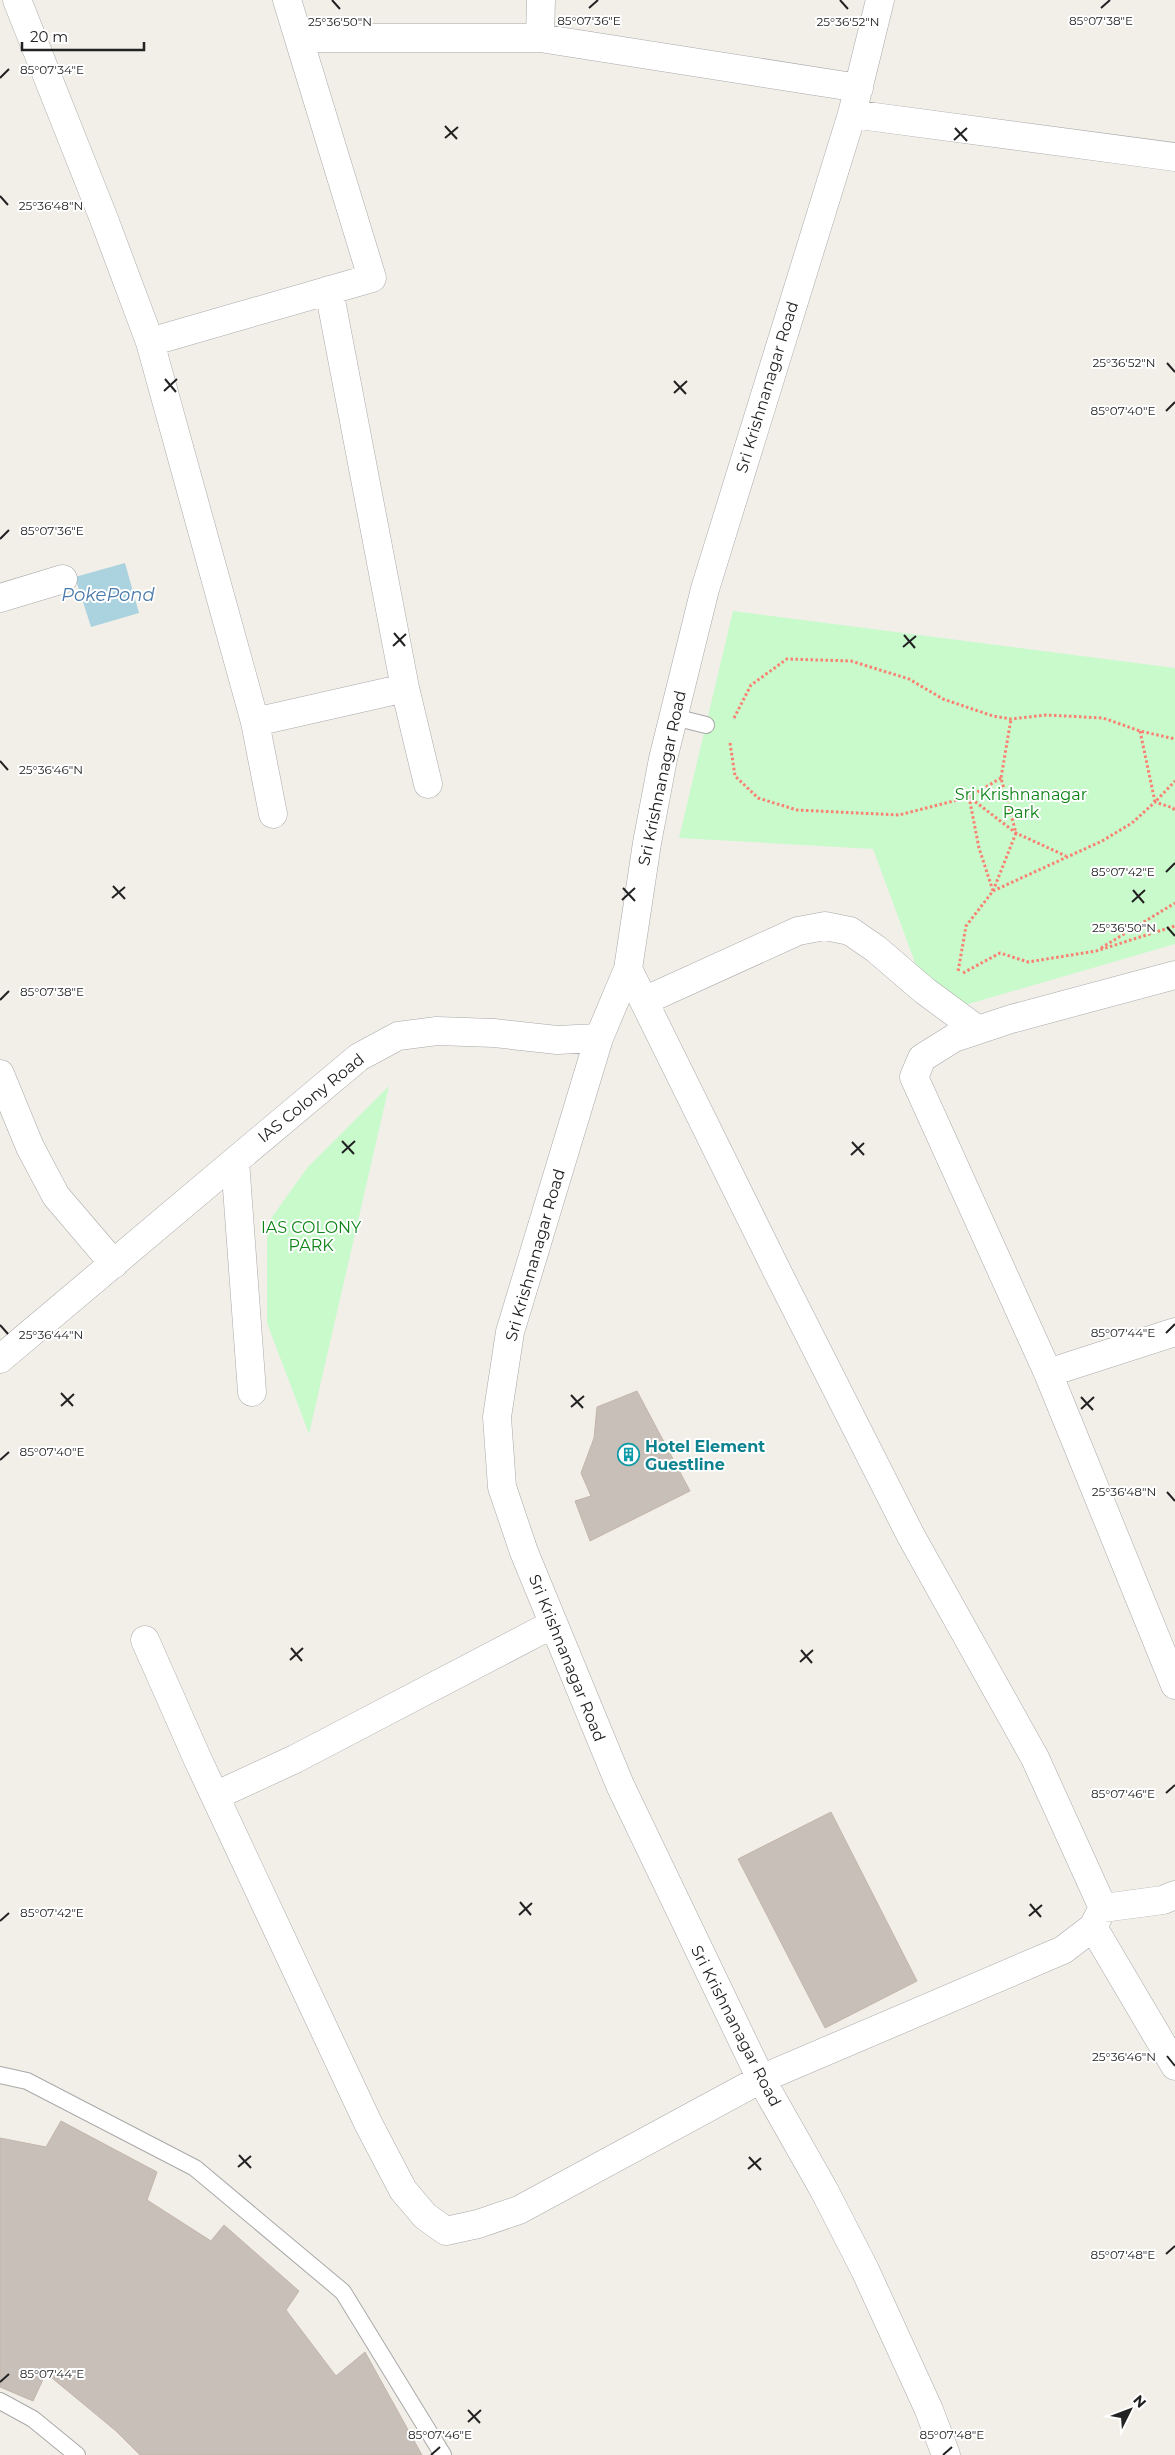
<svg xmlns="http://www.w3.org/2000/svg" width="1175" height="2455" font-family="Montserrat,sans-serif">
<rect width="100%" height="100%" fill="#f2efe9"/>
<path fill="#c8facc" d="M 733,611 L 1175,668 L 1175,944 L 934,1014 L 873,849 L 679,838 Z
M 389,1086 L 309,1434 L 267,1323 L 267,1224 L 307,1168 Z"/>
<path fill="#aad3df" d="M 125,563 L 139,613 L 91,627 L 75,577 Z"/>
<path fill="#c7bfb8" stroke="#c4b6ab" d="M 637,1391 L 690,1491 L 590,1541 L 575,1501 L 591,1496 L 581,1473 L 594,1438 L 597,1407 Z
M 831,1812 L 917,1981 L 825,2028 L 738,1859 Z
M 61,2121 L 157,2172 L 147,2200 L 211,2241 L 224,2225 L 299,2291 L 286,2310 L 336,2376 L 365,2352 L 422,2455 L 140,2455 L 116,2431 L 46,2373 L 33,2401 L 0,2387 L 0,2138 L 46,2147 Z"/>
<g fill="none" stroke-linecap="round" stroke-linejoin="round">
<defs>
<path id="service" d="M 674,717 L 706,725
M 0,2075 L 27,2081 L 195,2168 L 343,2292 L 443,2455
M 0,2401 L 33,2419 L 77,2455"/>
<path id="minor" d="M 17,0 L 104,219 L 150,342 L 255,722 L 273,814
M 880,0 L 852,114 L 705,589 L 663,759 L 647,843 L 628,969 L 599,1038 L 510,1332 L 497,1417 L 502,1487 L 524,1552 L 620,1785 L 761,2079 L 824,2190 L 865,2270 L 929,2410 L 946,2455
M 299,38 L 540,38 L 859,88
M 540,38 L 541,0
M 852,114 L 1175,157
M 150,342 L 372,278 L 287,0
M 0,598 L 63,579
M 405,688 L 428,784
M 255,722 L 405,688 L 329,290
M 1175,975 L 1011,1019 L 954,1038 L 922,1058 L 914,1077 L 1048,1373 L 1175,1685
M 644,1001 L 798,931 L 825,926 L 850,931 L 876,949 L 925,991 L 978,1030
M 0,1074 L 30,1147 L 56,1196 L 114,1264
M 0,1359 L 235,1161
M 1048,1373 L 1175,1332
M 252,1392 L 235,1161 L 359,1057 L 398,1036 L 437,1031 L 494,1033 L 557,1040 L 599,1038
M 145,1640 L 198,1760 L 368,2123 L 403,2190 L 425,2216 L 446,2231 L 478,2224 L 519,2210 L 761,2079 L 1063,1950 L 1093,1927 L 1103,1908 L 1035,1758 L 911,1536 L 780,1277 L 628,969
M 215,1796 L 295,1759 L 553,1624
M 1103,1908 L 1163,1900 L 1175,1895
M 1093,1927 L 1175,2066"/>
</defs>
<use href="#service" stroke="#a9a9a9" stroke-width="18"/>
<use href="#minor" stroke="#a9a9a9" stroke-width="29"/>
<path stroke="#fa8072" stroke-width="3" stroke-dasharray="2.5 2.5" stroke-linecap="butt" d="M 734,718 L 751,685 L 787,659 L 851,661 L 909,679 L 943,699 L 993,716 L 1011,719 L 1046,715 L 1103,718 L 1140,731 L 1175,739
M 1140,731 L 1155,802 L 1175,781
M 730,743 L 735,776 L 758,798 L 797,810 L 899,815 L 969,797 L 979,848 L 993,891 L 966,926 L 958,972
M 1001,778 L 969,797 L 1016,833 L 1066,856
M 993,891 L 1102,841 L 1132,823 L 1155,802 L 1173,808 L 1175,811
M 993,891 L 1016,833 L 1001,778 L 1011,719
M 1101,948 L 1175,903
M 963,973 L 1000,953 L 1028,962 L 1096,951 L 1175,926"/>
<use href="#service" stroke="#fff" stroke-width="16"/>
<use href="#minor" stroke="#fff" stroke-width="28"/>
</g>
<path fill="none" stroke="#222" stroke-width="2" d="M 332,0 L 340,9M 840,0 L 848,9M 589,8 L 598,0M 1101,8 L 1110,0M 0,78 L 9,69M 445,126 L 457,139M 955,128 L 967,141M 445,138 L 458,127M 954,140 L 967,128M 0,196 L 8,205M 1167,363 L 1175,372M 165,379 L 176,392M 674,381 L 686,394M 164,391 L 177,379M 674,393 L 687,381M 1166,411 L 1175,402M 0,539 L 9,530M 394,633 L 405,646M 904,635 L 915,648M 393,646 L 406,634M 903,647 L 916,636M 0,761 L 8,770M 1166,872 L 1175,863M 113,886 L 125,899M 623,888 L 635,901M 1133,890 L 1144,903M 112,898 L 125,887M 622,900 L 635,888M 1132,902 L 1145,890M 1167,927 L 1175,936M 0,1000 L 9,991M 342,1141 L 354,1154M 852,1142 L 864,1155M 342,1153 L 355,1141M 851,1155 L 864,1143M 0,1325 L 8,1334M 1166,1333 L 1175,1324M 61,1393 L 73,1406M 571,1395 L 583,1408M 1081,1397 L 1093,1410M 61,1406 L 74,1394M 571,1407 L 584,1396M 1081,1409 L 1094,1397M 0,1460 L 9,1452M 1167,1492 L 1175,1501M 291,1648 L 302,1661M 801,1650 L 812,1663M 290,1660 L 303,1648M 800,1662 L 813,1650M 1166,1793 L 1175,1785M 520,1902 L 531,1915M 1030,1904 L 1041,1917M 519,1915 L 532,1903M 1029,1916 L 1042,1905M 0,1921 L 9,1913M 1167,2056 L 1175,2066M 239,2155 L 251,2168M 749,2157 L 761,2170M 238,2167 L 251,2156M 748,2169 L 761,2158M 1166,2254 L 1175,2246M 0,2382 L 9,2374M 468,2410 L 480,2423M 468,2422 L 481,2410M 431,2455 L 440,2447M 943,2455 L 952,2447"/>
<defs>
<symbol id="building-ring" viewBox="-11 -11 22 22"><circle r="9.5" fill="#fff" stroke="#0f9aa8" stroke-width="1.5"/><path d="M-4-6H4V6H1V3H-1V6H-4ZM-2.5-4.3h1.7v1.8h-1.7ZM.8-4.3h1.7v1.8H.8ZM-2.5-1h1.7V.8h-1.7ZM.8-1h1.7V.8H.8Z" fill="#0f9aa8"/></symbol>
</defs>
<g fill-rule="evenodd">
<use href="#building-ring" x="616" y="1442" width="25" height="25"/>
</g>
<g text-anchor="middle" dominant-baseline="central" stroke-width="4" stroke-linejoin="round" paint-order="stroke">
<g font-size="16" fill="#222" stroke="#fff">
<text transform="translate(767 387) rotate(-73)">Sri Krishnanagar Road</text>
<text transform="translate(662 778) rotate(-78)">Sri Krishnanagar Road</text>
<text transform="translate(311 1098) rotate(-39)">IAS Colony Road</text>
<text transform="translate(535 1255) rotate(-74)">Sri Krishnanagar Road</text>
<text transform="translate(567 1658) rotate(68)">Sri Krishnanagar Road</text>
<text transform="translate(736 2026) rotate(63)">Sri Krishnanagar Road</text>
</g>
<g font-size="16" fill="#0c8416" stroke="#fff">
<text x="1021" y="794">Sri Krishnanagar<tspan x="1021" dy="18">Park</tspan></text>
<text x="311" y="1227">IAS COLONY<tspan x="311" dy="18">PARK</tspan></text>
</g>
<g font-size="16" font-weight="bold" fill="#0d838f" stroke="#fff" text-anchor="start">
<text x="645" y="1446">Hotel Element<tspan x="645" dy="18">Guestline</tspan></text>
</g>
<g font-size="18" font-style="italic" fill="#4a7aab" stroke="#fff">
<text x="108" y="595">PokePond</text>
</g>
</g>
<g font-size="12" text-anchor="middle" fill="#222" stroke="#fff" stroke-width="4" stroke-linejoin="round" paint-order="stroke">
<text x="589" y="25">85°07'36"E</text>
<text x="1101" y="25">85°07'38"E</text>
<text x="340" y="26">25°36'50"N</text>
<text x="848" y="26">25°36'52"N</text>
<text x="52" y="74">85°07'34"E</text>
<text x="51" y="210">25°36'48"N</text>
<text x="1124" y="367">25°36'52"N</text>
<text x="1123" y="415">85°07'40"E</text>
<text x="52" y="535">85°07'36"E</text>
<text x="51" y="774">25°36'46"N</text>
<text x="1123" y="876">85°07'42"E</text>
<text x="1124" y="932">25°36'50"N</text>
<text x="52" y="996">85°07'38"E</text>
<text x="1123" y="1337">85°07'44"E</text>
<text x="51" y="1339">25°36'44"N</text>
<text x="52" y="1456">85°07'40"E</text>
<text x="1124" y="1496">25°36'48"N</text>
<text x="1123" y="1798">85°07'46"E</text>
<text x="52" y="1917">85°07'42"E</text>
<text x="1124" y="2061">25°36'46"N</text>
<text x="1123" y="2259">85°07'48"E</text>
<text x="52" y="2378">85°07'44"E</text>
<text x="440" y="2439">85°07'46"E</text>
<text x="952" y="2439">85°07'48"E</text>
</g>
<g transform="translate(1130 2410) rotate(48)" stroke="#ffffff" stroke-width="4" paint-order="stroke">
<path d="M0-4L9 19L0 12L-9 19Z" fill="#222222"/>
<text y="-8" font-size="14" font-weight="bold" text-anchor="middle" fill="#222222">N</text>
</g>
<path d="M22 42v8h122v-8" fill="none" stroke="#222222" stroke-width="2.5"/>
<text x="30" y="42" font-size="15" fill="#222222" stroke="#ffffff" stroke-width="4" paint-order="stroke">20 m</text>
</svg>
